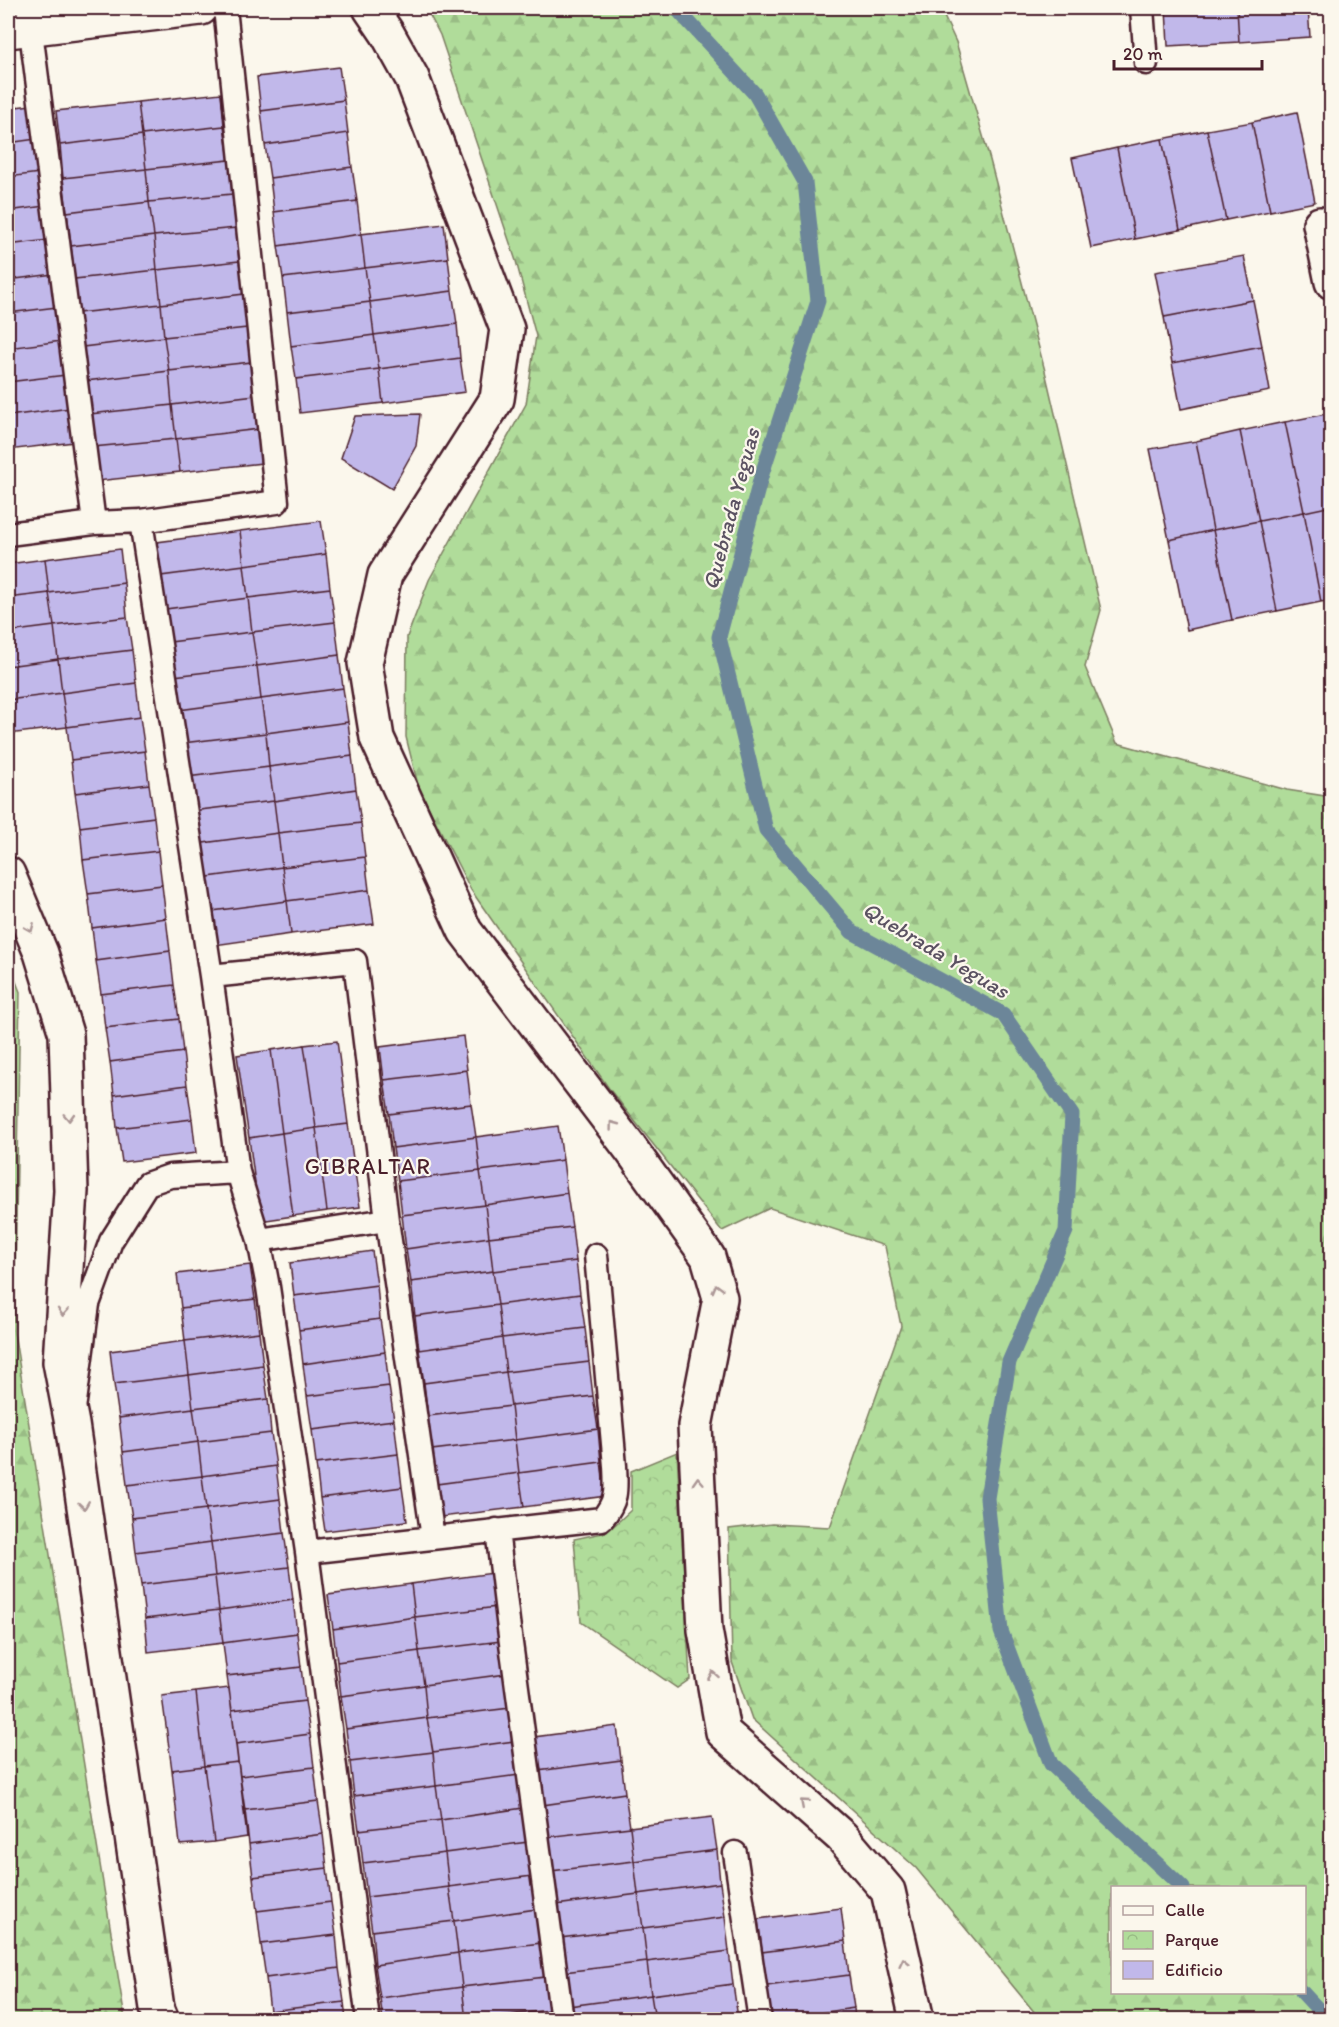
<svg xmlns="http://www.w3.org/2000/svg" width="1339" height="2027" font-family="Itim,sans-serif">
<defs>
<pattern id="forest-firs" width="22" height="20" patternUnits="userSpaceOnUse" patternTransform="scale(1.5)"><rect width="22" height="20" fill="#b0dc9a"/><path d="M5 1l3.5 6h-7zM16 11l3.5 6h-7z" fill="#99bc85"/></pattern>
<pattern id="park-crowns" width="20" height="18" patternUnits="userSpaceOnUse" patternTransform="scale(1.5)"><rect width="20" height="18" fill="#b0dc9a"/><path d="M2 6a3 3 0 1 1 6 0M12 15a3 3 0 1 1 6 0" fill="none" stroke="#99bc85"/></pattern>
</defs>
<rect width="100%" height="100%" fill="#fbf7ec"/>
<filter id="ink" filterUnits="userSpaceOnUse"><feTurbulence type="fractalNoise" baseFrequency=".0167" numOctaves="2"/><feDisplacementMap in="SourceGraphic" scale="12" xChannelSelector="R" yChannelSelector="G"/><feConvolveMatrix kernelMatrix="1 2 1 2 8 2 1 2 1" color-interpolation-filters="sRGB"/></filter>
<g filter="url(#ink)">
<path fill="url(#forest-firs)" stroke="#7d7e62" stroke-width="1.5" fill-rule="evenodd" d="M 426,8 L 940,8 L 956,42 L 990,160 L 1045,371 L 1101,610 L 1085,667 L 1117,743 L 1287,790 L 1331,797 L 1331,2019 L 1040,2019 L 916,1868 L 752,1719 L 732,1662 L 729,1529 L 772,1524 L 830,1527 L 901,1326 L 885,1246 L 770,1208 L 722,1231 L 610,1090 L 471,890 L 419,789 L 406,737 L 407,637 L 429,580 L 526,404 L 536,336 L 516,261 L 440,35 ZM 1112,1888 L 1304,1888 L 1304,1992 L 1112,1992 Z
M 8,961 L 20,992 L 14,1332 L 125,2019 L 8,2019 Z"/>
<path fill="url(#park-crowns)" stroke="#7d7e62" stroke-width="1.5" d="M 677,1452 L 690,1679 L 677,1688 L 581,1622 L 574,1539 L 607,1532 L 631,1510 L 631,1471 Z"/>
<g fill="none" stroke-linecap="round" stroke-linejoin="round">
<path stroke="#6c8699" stroke-width="15" d="M 676,8 L 755,94 L 805,182 L 818,301 L 761,477 L 719,637 L 766,830 L 852,932 L 1003,1014 L 1072,1115 L 1066,1231 L 1009,1362 L 987,1498 L 1001,1631 L 1051,1764 L 1183,1888
M 1302,1992 L 1328,2020"/>
</g>
<path fill="#c1b8ea" stroke="#4a1f2b" stroke-width="1.5" d="M 1166,8 L 1237,8 L 1239,42 L 1168,46 Z
M 1237,8 L 1308,8 L 1310,37 L 1239,42 Z
M 339,67 L 344,100 L 261,111 L 257,77 Z
M 221,93 L 224,126 L 142,135 L 138,102 Z
M 344,100 L 348,133 L 265,145 L 261,111 Z
M 138,102 L 142,135 L 60,145 L 56,111 Z
M 39,104 L 43,138 L 8,143 L 8,108 Z
M 1297,112 L 1315,202 L 1270,211 L 1252,122 Z
M 1252,122 L 1270,211 L 1226,220 L 1207,130 Z
M 224,126 L 229,160 L 146,169 L 142,135 Z
M 1207,130 L 1226,220 L 1180,230 L 1162,139 Z
M 348,133 L 352,167 L 270,178 L 265,145 Z
M 142,135 L 146,169 L 63,178 L 60,145 Z
M 43,138 L 47,172 L 8,177 L 8,143 Z
M 1162,139 L 1180,230 L 1135,239 L 1117,148 Z
M 1117,148 L 1135,239 L 1091,248 L 1072,158 Z
M 229,160 L 232,194 L 149,202 L 146,169 Z
M 352,167 L 357,201 L 274,212 L 270,178 Z
M 146,169 L 149,202 L 67,212 L 63,178 Z
M 47,172 L 52,205 L 8,211 L 8,177 Z
M 232,194 L 236,228 L 154,236 L 149,202 Z
M 357,201 L 361,234 L 278,246 L 274,212 Z
M 149,202 L 154,236 L 71,246 L 67,212 Z
M 52,205 L 56,239 L 8,245 L 8,211 Z
M 444,224 L 448,258 L 365,268 L 361,234 Z
M 236,228 L 239,261 L 157,270 L 154,236 Z
M 361,234 L 365,268 L 283,278 L 278,246 Z
M 154,236 L 157,270 L 75,279 L 71,246 Z
M 56,239 L 61,273 L 8,280 L 8,245 Z
M 1244,256 L 1253,300 L 1164,317 L 1155,272 Z
M 448,258 L 452,291 L 370,302 L 365,268 Z
M 239,261 L 244,294 L 161,304 L 157,270 Z
M 365,268 L 370,302 L 287,312 L 283,278 Z
M 157,270 L 161,304 L 78,313 L 75,279 Z
M 61,273 L 65,306 L 8,313 L 8,280 Z
M 452,291 L 457,324 L 374,335 L 370,302 Z
M 244,294 L 247,328 L 164,337 L 161,304 Z
M 1253,300 L 1262,346 L 1172,363 L 1164,317 Z
M 370,302 L 374,335 L 291,346 L 287,312 Z
M 161,304 L 164,337 L 83,347 L 78,313 Z
M 65,306 L 69,340 L 8,348 L 8,313 Z
M 457,324 L 460,358 L 379,369 L 374,335 Z
M 247,328 L 251,362 L 169,371 L 164,337 Z
M 374,335 L 379,369 L 296,379 L 291,346 Z
M 164,337 L 169,371 L 86,381 L 83,347 Z
M 69,340 L 74,374 L 8,382 L 8,348 Z
M 1262,346 L 1270,391 L 1181,409 L 1172,363 Z
M 460,358 L 465,392 L 383,403 L 379,369 Z
M 251,362 L 255,395 L 172,405 L 169,371 Z
M 379,369 L 383,403 L 300,413 L 296,379 Z
M 169,371 L 172,405 L 90,414 L 86,381 Z
M 74,374 L 78,407 L 8,416 L 8,382 Z
M 255,395 L 259,429 L 176,439 L 172,405 Z
M 172,405 L 176,439 L 93,447 L 90,414 Z
M 78,407 L 82,441 L 8,450 L 8,416 Z
M 1331,413 L 1332,506 L 1304,512 L 1285,422 Z
M 420,414 L 416,446 L 392,489 L 341,458 L 355,416 Z
M 1285,422 L 1304,512 L 1259,521 L 1240,431 Z
M 259,429 L 262,463 L 180,472 L 176,439 Z
M 1240,431 L 1259,521 L 1213,530 L 1196,441 Z
M 176,439 L 180,472 L 97,481 L 93,447 Z
M 1196,441 L 1213,530 L 1169,540 L 1150,449 Z
M 1332,506 L 1332,600 L 1321,602 L 1304,512 Z
M 1304,512 L 1321,602 L 1277,611 L 1259,521 Z
M 321,521 L 326,554 L 244,565 L 240,531 Z
M 1259,521 L 1277,611 L 1232,620 L 1213,530 Z
M 1213,530 L 1232,620 L 1187,630 L 1169,540 Z
M 240,531 L 244,565 L 161,576 L 157,542 Z
M 120,549 L 124,583 L 49,593 L 45,559 Z
M 326,554 L 330,588 L 248,598 L 244,565 Z
M 45,559 L 49,593 L 8,598 L 8,564 Z
M 244,565 L 248,598 L 166,609 L 161,576 Z
M 124,583 L 127,617 L 54,626 L 49,593 Z
M 330,588 L 335,622 L 252,632 L 248,598 Z
M 49,593 L 54,626 L 8,632 L 8,598 Z
M 248,598 L 252,632 L 170,642 L 166,609 Z
M 127,617 L 132,650 L 58,659 L 54,626 Z
M 335,622 L 339,655 L 257,666 L 252,632 Z
M 54,626 L 58,659 L 8,666 L 8,632 Z
M 252,632 L 257,666 L 174,676 L 170,642 Z
M 132,650 L 136,683 L 62,693 L 58,659 Z
M 339,655 L 343,688 L 261,699 L 257,666 Z
M 58,659 L 62,693 L 8,700 L 8,666 Z
M 257,666 L 261,699 L 179,710 L 174,676 Z
M 136,683 L 140,717 L 67,727 L 62,693 Z
M 343,688 L 348,722 L 266,733 L 261,699 Z
M 62,693 L 67,727 L 8,734 L 8,700 Z
M 261,699 L 266,733 L 183,743 L 179,710 Z
M 140,717 L 145,751 L 71,760 L 67,727 Z
M 348,722 L 352,756 L 269,767 L 266,733 Z
M 266,733 L 269,767 L 187,777 L 183,743 Z
M 145,751 L 149,784 L 75,793 L 71,760 Z
M 352,756 L 356,789 L 274,801 L 269,767 Z
M 269,767 L 274,801 L 192,811 L 187,777 Z
M 149,784 L 154,817 L 80,827 L 75,793 Z
M 356,789 L 361,823 L 278,833 L 274,801 Z
M 274,801 L 278,833 L 196,844 L 192,811 Z
M 154,817 L 158,851 L 83,860 L 80,827 Z
M 361,823 L 365,857 L 282,867 L 278,833 Z
M 278,833 L 282,867 L 201,878 L 196,844 Z
M 158,851 L 162,885 L 88,894 L 83,860 Z
M 365,857 L 369,890 L 287,901 L 282,867 Z
M 282,867 L 287,901 L 205,912 L 201,878 Z
M 162,885 L 166,918 L 92,928 L 88,894 Z
M 369,890 L 374,924 L 291,934 L 287,901 Z
M 287,901 L 291,934 L 208,946 L 205,912 Z
M 166,918 L 170,951 L 96,961 L 92,928 Z
M 170,951 L 174,985 L 101,994 L 96,961 Z
M 174,985 L 179,1019 L 105,1028 L 101,994 Z
M 179,1019 L 183,1052 L 110,1062 L 105,1028 Z
M 463,1036 L 467,1070 L 384,1080 L 380,1047 Z
M 337,1041 L 348,1124 L 316,1128 L 304,1045 Z
M 304,1045 L 316,1128 L 282,1133 L 271,1050 Z
M 271,1050 L 282,1133 L 249,1138 L 237,1055 Z
M 183,1052 L 187,1085 L 114,1095 L 110,1062 Z
M 467,1070 L 471,1104 L 389,1114 L 384,1080 Z
M 187,1085 L 192,1119 L 117,1128 L 114,1095 Z
M 471,1104 L 476,1137 L 393,1148 L 389,1114 Z
M 192,1119 L 196,1153 L 122,1162 L 117,1128 Z
M 348,1124 L 360,1207 L 327,1211 L 316,1128 Z
M 558,1126 L 563,1160 L 480,1171 L 476,1137 Z
M 316,1128 L 327,1211 L 293,1216 L 282,1133 Z
M 282,1133 L 293,1216 L 260,1221 L 249,1138 Z
M 476,1137 L 480,1171 L 398,1181 L 393,1148 Z
M 563,1160 L 567,1193 L 485,1205 L 480,1171 Z
M 480,1171 L 485,1205 L 402,1215 L 398,1181 Z
M 567,1193 L 572,1227 L 489,1237 L 485,1205 Z
M 485,1205 L 489,1237 L 406,1249 L 402,1215 Z
M 572,1227 L 576,1261 L 493,1271 L 489,1237 Z
M 489,1237 L 493,1271 L 411,1282 L 406,1249 Z
M 372,1251 L 377,1285 L 294,1296 L 290,1263 Z
M 576,1261 L 580,1294 L 498,1305 L 493,1271 Z
M 250,1265 L 255,1299 L 181,1308 L 177,1274 Z
M 493,1271 L 498,1305 L 415,1316 L 411,1282 Z
M 377,1285 L 380,1319 L 299,1330 L 294,1296 Z
M 580,1294 L 585,1328 L 502,1338 L 498,1305 Z
M 255,1299 L 259,1332 L 185,1341 L 181,1308 Z
M 498,1305 L 502,1338 L 419,1350 L 415,1316 Z
M 380,1319 L 385,1352 L 303,1364 L 299,1330 Z
M 585,1328 L 589,1362 L 506,1372 L 502,1338 Z
M 259,1332 L 263,1365 L 189,1375 L 185,1341 Z
M 502,1338 L 506,1372 L 424,1383 L 419,1350 Z
M 185,1341 L 189,1375 L 114,1384 L 110,1351 Z
M 385,1352 L 389,1386 L 307,1396 L 303,1364 Z
M 589,1362 L 593,1396 L 511,1406 L 506,1372 Z
M 263,1365 L 268,1399 L 193,1408 L 189,1375 Z
M 506,1372 L 511,1406 L 428,1416 L 424,1383 Z
M 189,1375 L 193,1408 L 119,1418 L 114,1384 Z
M 389,1386 L 394,1420 L 312,1430 L 307,1396 Z
M 593,1396 L 598,1429 L 515,1440 L 511,1406 Z
M 268,1399 L 271,1433 L 198,1442 L 193,1408 Z
M 511,1406 L 515,1440 L 432,1450 L 428,1416 Z
M 193,1408 L 198,1442 L 123,1452 L 119,1418 Z
M 394,1420 L 398,1454 L 316,1464 L 312,1430 Z
M 598,1429 L 601,1462 L 519,1473 L 515,1440 Z
M 271,1433 L 276,1466 L 202,1476 L 198,1442 Z
M 515,1440 L 519,1473 L 437,1484 L 432,1450 Z
M 198,1442 L 202,1476 L 127,1485 L 123,1452 Z
M 398,1454 L 402,1487 L 320,1498 L 316,1464 Z
M 601,1462 L 606,1496 L 524,1507 L 519,1473 Z
M 276,1466 L 280,1499 L 206,1509 L 202,1476 Z
M 519,1473 L 524,1507 L 441,1517 L 437,1484 Z
M 202,1476 L 206,1509 L 132,1518 L 127,1485 Z
M 402,1487 L 407,1521 L 325,1531 L 320,1498 Z
M 280,1499 L 284,1533 L 211,1542 L 206,1509 Z
M 206,1509 L 211,1542 L 136,1552 L 132,1518 Z
M 284,1533 L 289,1567 L 215,1576 L 211,1542 Z
M 211,1542 L 215,1576 L 141,1585 L 136,1552 Z
M 289,1567 L 293,1600 L 219,1610 L 215,1576 Z
M 493,1573 L 497,1607 L 415,1617 L 411,1584 Z
M 215,1576 L 219,1610 L 145,1619 L 141,1585 Z
M 411,1584 L 415,1617 L 333,1629 L 328,1595 Z
M 293,1600 L 297,1633 L 223,1643 L 219,1610 Z
M 497,1607 L 501,1641 L 419,1651 L 415,1617 Z
M 219,1610 L 223,1643 L 148,1652 L 145,1619 Z
M 415,1617 L 419,1651 L 337,1662 L 333,1629 Z
M 297,1633 L 301,1667 L 227,1676 L 223,1643 Z
M 501,1641 L 506,1674 L 424,1685 L 419,1651 Z
M 419,1651 L 424,1685 L 341,1696 L 337,1662 Z
M 301,1667 L 305,1701 L 232,1710 L 227,1676 Z
M 506,1674 L 510,1708 L 427,1718 L 424,1685 Z
M 424,1685 L 427,1718 L 346,1729 L 341,1696 Z
M 229,1688 L 238,1762 L 204,1766 L 196,1692 Z
M 196,1692 L 204,1766 L 172,1770 L 162,1696 Z
M 305,1701 L 310,1734 L 236,1744 L 232,1710 Z
M 510,1708 L 514,1741 L 433,1752 L 427,1718 Z
M 427,1718 L 433,1752 L 350,1762 L 346,1729 Z
M 617,1726 L 621,1760 L 538,1771 L 534,1737 Z
M 310,1734 L 314,1767 L 240,1776 L 236,1744 Z
M 514,1741 L 519,1775 L 436,1786 L 433,1752 Z
M 433,1752 L 436,1786 L 354,1796 L 350,1762 Z
M 621,1760 L 625,1793 L 543,1805 L 538,1771 Z
M 238,1762 L 247,1837 L 214,1842 L 204,1766 Z
M 204,1766 L 214,1842 L 180,1845 L 172,1770 Z
M 314,1767 L 318,1801 L 245,1810 L 240,1776 Z
M 519,1775 L 523,1808 L 441,1820 L 436,1786 Z
M 436,1786 L 441,1820 L 359,1830 L 354,1796 Z
M 625,1793 L 630,1827 L 547,1837 L 543,1805 Z
M 318,1801 L 323,1834 L 249,1844 L 245,1810 Z
M 523,1808 L 528,1842 L 445,1853 L 441,1820 Z
M 712,1817 L 717,1850 L 634,1861 L 630,1827 Z
M 441,1820 L 445,1853 L 363,1863 L 359,1830 Z
M 630,1827 L 634,1861 L 551,1871 L 547,1837 Z
M 323,1834 L 327,1868 L 253,1877 L 249,1844 Z
M 528,1842 L 532,1876 L 449,1887 L 445,1853 Z
M 717,1850 L 720,1883 L 638,1894 L 634,1861 Z
M 445,1853 L 449,1887 L 367,1897 L 363,1863 Z
M 634,1861 L 638,1894 L 556,1905 L 551,1871 Z
M 327,1868 L 331,1902 L 257,1911 L 253,1877 Z
M 532,1876 L 536,1909 L 454,1921 L 449,1887 Z
M 720,1883 L 725,1917 L 643,1928 L 638,1894 Z
M 449,1887 L 454,1921 L 372,1931 L 367,1897 Z
M 638,1894 L 643,1928 L 560,1938 L 556,1905 Z
M 331,1902 L 336,1935 L 261,1944 L 257,1911 Z
M 841,1908 L 845,1941 L 762,1952 L 758,1919 Z
M 536,1909 L 541,1943 L 458,1953 L 454,1921 Z
M 725,1917 L 729,1951 L 647,1962 L 643,1928 Z
M 454,1921 L 458,1953 L 375,1965 L 372,1931 Z
M 643,1928 L 647,1962 L 564,1972 L 560,1938 Z
M 336,1935 L 339,1968 L 266,1978 L 261,1944 Z
M 845,1941 L 849,1975 L 767,1986 L 762,1952 Z
M 541,1943 L 545,1977 L 462,1987 L 458,1953 Z
M 729,1951 L 733,1984 L 651,1995 L 647,1962 Z
M 458,1953 L 462,1987 L 380,1998 L 375,1965 Z
M 647,1962 L 651,1995 L 569,2006 L 564,1972 Z
M 339,1968 L 344,2002 L 270,2011 L 266,1978 Z
M 849,1975 L 854,2008 L 771,2020 L 767,1986 Z
M 545,1977 L 549,2010 L 466,2020 L 462,1987 Z
M 733,1984 L 738,2018 L 655,2020 L 651,1995 Z
M 462,1987 L 466,2020 L 383,2020 L 380,1998 Z
M 651,1995 L 655,2020 L 571,2020 L 569,2006 Z
M 344,2002 L 346,2020 L 271,2020 L 270,2011 Z
M 854,2008 L 855,2020 L 771,2020 Z
M 549,2010 L 551,2020 L 476,2020 Z"/>
<g fill="none" stroke-linecap="round" stroke-linejoin="round">
<defs>
<path id="lane" d="M 28,8 L 94,523
M 1142,8 L 1146,63
M 141,521 L 211,976 L 238,1172 L 259,1240 L 268,1287 L 307,1552 L 368,2020
M 8,534 L 94,523 L 141,521 L 277,502 L 225,8
M 211,976 L 355,961 L 387,1220 L 433,1538
M 259,1240 L 387,1220
M 75,1402 L 88,1304 L 111,1241 L 147,1184 L 170,1176 L 238,1172
M 497,1530 L 508,1621 L 562,2020
M 307,1552 L 602,1519 C 618,1500 616,1489 615,1466 L 596,1255
M 735,1853 L 760,2020"/>
<path id="street" d="M 370,8 L 387,33 L 412,78 L 507,329 L 497,399 L 385,575 L 365,663 L 377,738 L 465,931 L 630,1148 L 708,1257 L 720,1298 L 695,1426 L 705,1630 L 723,1732 L 842,1837 L 888,1891 L 917,2020
M 8,31 L 201,8
M 1320,224 L 1332,282
M 8,874 L 41,953 L 66,1034 L 71,1191 L 60,1362 L 72,1424 L 157,2008 L 162,2020"/>
</defs>
<use href="#lane" stroke="#4a1f2b" stroke-width="27"/>
<use href="#street" stroke="#4a1f2b" stroke-width="38"/>
<use href="#lane" stroke="#fbf7ec" stroke-width="22"/>
<use href="#street" stroke="#fbf7ec" stroke-width="33"/>
</g>
<defs><path id="oneway-chevron" d="M-2-3.5L2.5 0L-2 3.5" fill="none" stroke-width="1.6" stroke-linecap="round" stroke-linejoin="round" transform="scale(1.5)"/></defs>
<g stroke="#ab9695">
<use href="#oneway-chevron" transform="translate(30 928) rotate(67)"/>
<use href="#oneway-chevron" transform="translate(69 1117) rotate(88)"/>
<use href="#oneway-chevron" transform="translate(613 1125) rotate(-127)"/>
<use href="#oneway-chevron" transform="translate(717 1288) rotate(-105)"/>
<use href="#oneway-chevron" transform="translate(63 1312) rotate(94)"/>
<use href="#oneway-chevron" transform="translate(698 1481) rotate(-93)"/>
<use href="#oneway-chevron" transform="translate(84 1505) rotate(82)"/>
<use href="#oneway-chevron" transform="translate(713 1675) rotate(-100)"/>
<use href="#oneway-chevron" transform="translate(804 1803) rotate(-139)"/>
<use href="#oneway-chevron" transform="translate(904 1962) rotate(-103)"/>
</g>
</g>
<g text-anchor="middle" dominant-baseline="central" stroke-width="4.5" stroke-linejoin="round" paint-order="stroke">
<g font-size="22" font-style="italic" fill="#5b5262" stroke="#fbf7ec">
<text transform="translate(731 509) rotate(-75)">Quebrada Yeguas</text>
<text transform="translate(936 950) rotate(31)">Quebrada Yeguas</text>
</g>
<g font-size="22" letter-spacing="1.5" fill="#4a1f2b" stroke="#fbf7ec">
<text x="368" y="1166">GIBRALTAR</text>
</g>
</g>
<rect width="1339" height="2027" fill="none" stroke="#fbf7ec" stroke-width="30"/>
<rect x="15" y="15" width="1309" height="1997" fill="none" stroke="#4a1f2b" stroke-width="2" filter="url(#ink)"/>
<rect x="1111" y="1886" width="195" height="108" fill="#fbf7ec" stroke="#b4a19f" stroke-width="1.5"/>
<rect x="1123" y="1906" width="30" height="9" fill="#fbf7ec" stroke="#b4a19f" stroke-width="1.5"/>
<text x="1165" y="1916" font-size="18" fill="#4a1f2b">Calle</text>
<rect x="1123" y="1931" width="30" height="18" fill="url(#park-crowns)" stroke="#b4a19f" stroke-width="1.5"/>
<text x="1165" y="1946" font-size="18" fill="#4a1f2b">Parque</text>
<rect x="1123" y="1961" width="30" height="18" fill="#c1b8ea" stroke="#b4a19f" stroke-width="1.5"/>
<text x="1165" y="1976" font-size="18" fill="#4a1f2b">Edificio</text>
<path d="M1114 60v9h148v-9" fill="none" stroke="#4a1f2b" stroke-width="3"/>
<text x="1123" y="60" font-size="18" fill="#4a1f2b" stroke="#fbf7ec" stroke-width="4.5" paint-order="stroke">20 m</text>
</svg>
